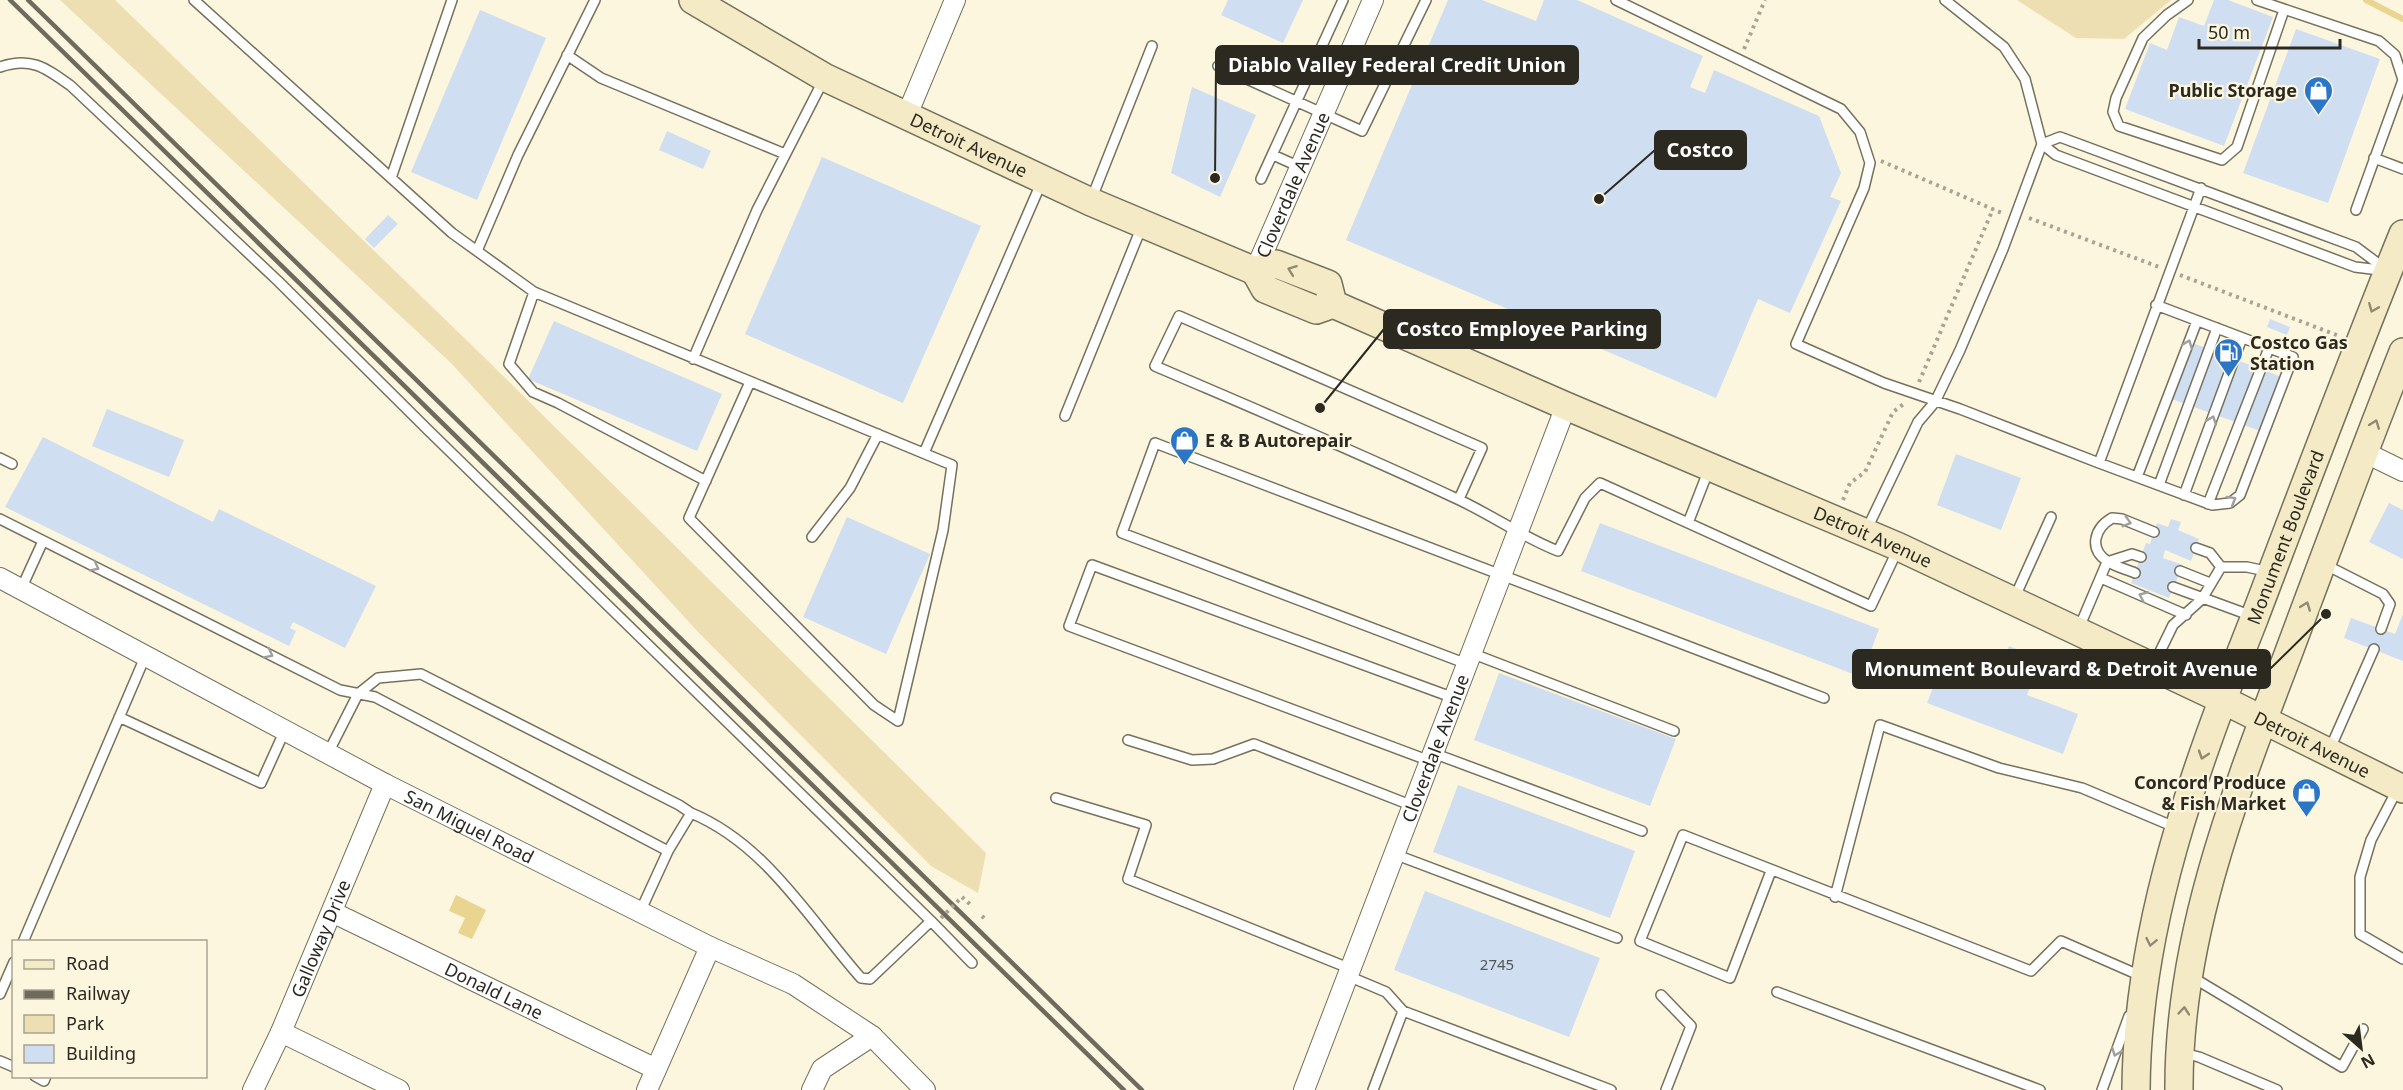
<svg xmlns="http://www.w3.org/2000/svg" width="2403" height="1090" font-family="'Noto Sans',sans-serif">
<rect width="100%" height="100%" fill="#fcf6df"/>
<path fill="#eddfb2" d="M 60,0 L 115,0 L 487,360 L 986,853 L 978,893 L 931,866 L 700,634 L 451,363 Z
M 2017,0 L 2171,0 L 2124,39 L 2076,38 Z"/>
<path fill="#e9d490" d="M 456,895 L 486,910 L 472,939 L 458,933 L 465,918 L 449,911 Z"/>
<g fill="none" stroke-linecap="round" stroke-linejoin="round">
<path stroke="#e9d490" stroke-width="6" d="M 2366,0 L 2403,19"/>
</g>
<path fill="#cfdef0" d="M 1228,0 L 1303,0 L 1283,43 L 1221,15 Z
M 1448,0 L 1482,0 L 1536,21 L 1544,0 L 1577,0 L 1703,56 L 1690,87 L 1705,93 L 1714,70 L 1819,116 L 1841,173 L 1830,197 L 1841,201 L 1790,313 L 1758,299 L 1716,398 L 1346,240 Z
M 2214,0 L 2228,0 L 2273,17 L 2224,146 L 2125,109 L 2150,43 L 2167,50 L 2179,17 L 2204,26 Z
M 480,10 L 546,38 L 477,200 L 411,172 Z
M 2296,29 L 2380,59 L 2328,203 L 2243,173 Z
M 1192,87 L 1256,115 L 1220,197 L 1171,173 Z
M 667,131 L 711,151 L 703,169 L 659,150 Z
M 822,157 L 981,226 L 903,403 L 745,334 Z
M 388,215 L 398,224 L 374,248 L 365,239 Z
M 2270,319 L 2290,327 L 2287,335 L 2267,327 Z
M 554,321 L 722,394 L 697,451 L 528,379 Z
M 2190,342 L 2284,378 L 2263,432 L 2169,398 Z
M 107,409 L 184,440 L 169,477 L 92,446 Z
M 43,437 L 213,522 L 219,509 L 376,586 L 345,648 L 293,622 L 290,628 L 296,631 L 289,646 L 5,507 Z
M 1956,454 L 2021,478 L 2001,530 L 1937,505 Z
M 2389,503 L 2403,510 L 2403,559 L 2369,542 Z
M 847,517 L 930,554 L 886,654 L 803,617 Z
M 2171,519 L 2181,522 L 2178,530 L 2199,539 L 2191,561 L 2165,550 L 2163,558 L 2183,565 L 2169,598 L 2131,583 L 2146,543 L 2150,544 L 2157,523 L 2168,527 Z
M 1600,523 L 1879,629 L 1861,677 L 1581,571 Z
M 2403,614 L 2403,661 L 2344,638 L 2351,618 L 2395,634 Z
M 2009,646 L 2041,658 L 2027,695 L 2078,714 L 2063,754 L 1927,703 L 1943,662 L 1995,681 Z
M 1499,673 L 1676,739 L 1650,806 L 1474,740 Z
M 1458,785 L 1635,851 L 1610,918 L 1433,852 Z
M 1425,891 L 1600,958 L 1569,1037 L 1394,970 Z"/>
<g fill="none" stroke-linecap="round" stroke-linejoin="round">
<defs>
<path id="lane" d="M 194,0 L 452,233 L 534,292 L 952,465 L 943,530 L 898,721 L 874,705 L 689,518 L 750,382
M 1616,0 L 1841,109 L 1860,132 L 1870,163 L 1864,188 L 1796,344 L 1884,383 L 1960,409 L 2099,463 L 2201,188
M 2188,0 L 2167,15 L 2143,38 L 2116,98 L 2113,112 L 2119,126 L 2222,160 L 2237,147 L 2284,10
M 2257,0 L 2379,41 L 2395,55 L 2403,80 L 2356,210
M 567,55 L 601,78 L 785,154
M 1218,66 L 1362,131 L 1426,0
M 0,67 C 31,56 46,68 71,86 L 278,281 L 428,430 L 931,921 L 870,979 L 861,978 C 809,919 766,844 691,813
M 2060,137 L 2356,247 L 2388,271 L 2355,267 L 2056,155 L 2042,144 Z
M 1273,155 L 1300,167
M 2374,158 L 2403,169
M 391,178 L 452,0
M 1261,179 L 1343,0
M 1091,200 L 1152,46
M 477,251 L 518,155 L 595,0
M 534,292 L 509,364 L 533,392 L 558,403 L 706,481
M 693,359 L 757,210 L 824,79
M 1065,416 L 1142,226
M 924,453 L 1042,181
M 0,458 L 12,464
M 2099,463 L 2212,505 L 2230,503 L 2240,495 L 2293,357 L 2156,305
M 2137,477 L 2197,321
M 2159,485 L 2217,328
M 2184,495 L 2242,338
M 1459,499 L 1482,448 L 1179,316 L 1155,366 C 1255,409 1355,451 1453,497 C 1489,513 1522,537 1558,551 L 1585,498 L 1600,483 L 1871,606 L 1898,549
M 2208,504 L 2269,348
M 0,519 L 340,690 L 375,697 L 668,851
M 1688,523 L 1709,469
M 1866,531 L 1918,422 L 1935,402 L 1960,350 L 2003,249 L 2042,144 L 2025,79 L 2004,47 L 1945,0
M 812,537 L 850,488 L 878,434
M 2196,548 L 2210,553 L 2221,567
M 2107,562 L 2132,554 L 2141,557
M 2324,564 L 2383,594 L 2390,604 L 2381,629
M 2180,571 L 2210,583
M 2135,573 C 2126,569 2115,567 2107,561 C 2088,548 2095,528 2112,518 L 2122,519 L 2154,532
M 2101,578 L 2186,615
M 22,587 L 43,541
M 2173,587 L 2252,616
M 2014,599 L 2051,517
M 2079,628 L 2107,562
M 1471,653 L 1674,731
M 1467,664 L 1122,533 L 1155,443 L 1824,698
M 2154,664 L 2173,625 L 2202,599 L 2221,567 L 2247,567 L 2270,572
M 119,717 L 261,783 L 285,730
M 1128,740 L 1192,760 L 1213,759 L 1254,744 L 1413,806
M 2329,751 L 2374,649
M 328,753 L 358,694 L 378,678 L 421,674 L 679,805 L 691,813 L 668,851 L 640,912
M 1433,753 L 1642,831
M 1430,761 L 1069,626 L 1092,565 L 1454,698
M 2397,790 L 2371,840 L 2360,877 L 2360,934 L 2403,959
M 1056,798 L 1146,825 L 1128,879 L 1351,969
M 1394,854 L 1617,938
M 1771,871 L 1730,978 L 1640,941 L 1683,835 L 2031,971 L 2061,941 L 2141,976
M 1835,897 L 1880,725 L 1999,768 L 2082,788 L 2177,828
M 931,921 L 972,963
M 23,942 L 145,657
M 1348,976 L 1386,992 L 1403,1011
M 2192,977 L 2342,1067 L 2363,1029
M 1777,992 L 2040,1090
M 0,994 L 14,962
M 1661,995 L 1691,1026 L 1666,1090
M 2183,1053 L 2199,1057 L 2277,1090
M 0,1061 L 14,1067
M 35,1076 L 44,1081 L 46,1076
M 1373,1090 L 1403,1011 L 1611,1090
M 2102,1090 L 2129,1016"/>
<g id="street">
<path d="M 907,115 L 955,0"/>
<path id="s1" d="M 1255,271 L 1373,0"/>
<path d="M 2364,452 L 2403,471"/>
<path id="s2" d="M 0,578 L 385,784 L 710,947 L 793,984 L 872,1036 L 925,1090"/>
<path id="s3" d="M 332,912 L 656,1069"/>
<path d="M 281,1032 L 399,1090"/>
<path id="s4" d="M 253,1090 L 281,1032 L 385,784"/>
<path d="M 647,1090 L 710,947"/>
<path d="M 812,1090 L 822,1069 L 872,1036"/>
<path id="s5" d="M 1304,1090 L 1566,406"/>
</g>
<g id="secondary">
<path id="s6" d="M 693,0 L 824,77 L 1091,202 L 1255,271"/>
<path id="s7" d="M 1333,304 L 1328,284 L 1276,264 L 1255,271 L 1265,289 L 1316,310 L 1333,304 L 1566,406 L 1899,547 L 2221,699 L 2403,789"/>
<path id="s8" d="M 2136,1090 C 2137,924 2194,771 2254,619 C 2303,490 2351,362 2403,234"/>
<path d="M 2179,1090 C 2178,939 2234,796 2287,657 C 2325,555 2363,453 2403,352"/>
</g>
</defs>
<use href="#lane" stroke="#76715d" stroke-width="12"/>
<use href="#street" stroke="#76715d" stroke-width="22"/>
<use href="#secondary" stroke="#76715d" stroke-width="30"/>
<path stroke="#a8a392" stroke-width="4" stroke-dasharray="3 4.5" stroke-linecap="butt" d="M 1744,49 L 1765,0
M 1881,161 L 2004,214
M 2029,218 L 2159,267
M 2180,275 L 2339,336
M 1919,382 L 1993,209
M 1843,500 L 1850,483 L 1865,472 L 1893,412 L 1905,403
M 962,897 L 973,907
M 982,916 L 986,920"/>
<use href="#lane" stroke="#fff" stroke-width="9"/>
<use href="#street" stroke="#fff" stroke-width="20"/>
<use href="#secondary" stroke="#f4eac5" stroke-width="27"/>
<path stroke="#6e6a5d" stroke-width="4.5" d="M 10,0 L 1124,1090
M 28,0 L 1142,1090"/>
<path stroke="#a8a392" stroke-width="4" stroke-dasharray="3 4.5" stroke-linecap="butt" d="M 941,918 L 962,897"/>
</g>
<defs><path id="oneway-chevron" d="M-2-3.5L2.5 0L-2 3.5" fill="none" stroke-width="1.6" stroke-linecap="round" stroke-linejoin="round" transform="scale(1.5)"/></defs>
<g stroke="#908a73">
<use href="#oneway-chevron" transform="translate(1292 270) rotate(-159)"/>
<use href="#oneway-chevron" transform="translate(2373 308) rotate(112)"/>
<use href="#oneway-chevron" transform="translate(2375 424) rotate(-69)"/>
<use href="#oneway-chevron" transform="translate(2306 606) rotate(-69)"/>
<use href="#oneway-chevron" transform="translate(2203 755) rotate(108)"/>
<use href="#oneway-chevron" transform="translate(2151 942) rotate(102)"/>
<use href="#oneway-chevron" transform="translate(2184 1011) rotate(-85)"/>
</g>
<g stroke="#a09f9b">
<use href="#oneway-chevron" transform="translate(2188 344) rotate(-69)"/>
<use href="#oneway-chevron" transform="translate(2212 420) rotate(-70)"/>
<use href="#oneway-chevron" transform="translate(2232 500) rotate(-31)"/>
<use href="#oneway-chevron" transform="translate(2127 522) rotate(17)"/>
<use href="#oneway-chevron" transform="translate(95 567) rotate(27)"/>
<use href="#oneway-chevron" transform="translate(2143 596) rotate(-157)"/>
<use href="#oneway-chevron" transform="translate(269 654) rotate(27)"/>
<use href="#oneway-chevron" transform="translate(2116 1052) rotate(110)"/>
</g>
<defs>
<symbol id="shop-pin" viewBox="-11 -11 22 30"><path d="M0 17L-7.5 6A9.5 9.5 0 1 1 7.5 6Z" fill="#2b76c6" stroke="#fcf6df"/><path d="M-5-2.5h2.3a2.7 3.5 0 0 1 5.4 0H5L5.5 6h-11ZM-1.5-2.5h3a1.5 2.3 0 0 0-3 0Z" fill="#fff"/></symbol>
<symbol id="fuel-pin" viewBox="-11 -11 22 30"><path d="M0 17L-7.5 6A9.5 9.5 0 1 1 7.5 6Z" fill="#2b76c6" stroke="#fcf6df"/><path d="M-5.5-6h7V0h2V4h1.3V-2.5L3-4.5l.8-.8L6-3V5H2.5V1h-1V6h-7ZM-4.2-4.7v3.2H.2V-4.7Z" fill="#fff"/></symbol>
</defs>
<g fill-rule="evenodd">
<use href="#shop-pin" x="2302" y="74" width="33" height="45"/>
<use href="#fuel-pin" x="2212" y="336" width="33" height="45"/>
<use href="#shop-pin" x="1168" y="424" width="33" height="45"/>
<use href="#shop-pin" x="2290" y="776" width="33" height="45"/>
</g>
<g text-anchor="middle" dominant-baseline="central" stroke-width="4.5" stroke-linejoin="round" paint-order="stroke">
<g font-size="15" fill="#555655">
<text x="1497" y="964">2745</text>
</g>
<g font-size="18" font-weight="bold" fill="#2c2921" stroke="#fcf6df" text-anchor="end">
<text x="2297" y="90">Public Storage</text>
<text x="2250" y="342" text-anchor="start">Costco Gas<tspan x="2250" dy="21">Station</tspan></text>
<text x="1205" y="440" text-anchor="start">E &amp; B Autorepair</text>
<text x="2286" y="782">Concord Produce<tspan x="2286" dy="21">&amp; Fish Market</tspan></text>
</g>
<g font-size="18" fill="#2c2921" stroke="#fcf6df">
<text stroke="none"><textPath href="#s6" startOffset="312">Detroit Avenue</textPath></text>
<text stroke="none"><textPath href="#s1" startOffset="94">Cloverdale Avenue</textPath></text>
<text stroke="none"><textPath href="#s7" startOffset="780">Detroit Avenue</textPath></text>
<text stroke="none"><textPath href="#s8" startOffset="576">Monument Boulevard</textPath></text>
<text stroke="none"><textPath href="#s7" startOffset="1266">Detroit Avenue</textPath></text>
<text stroke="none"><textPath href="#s5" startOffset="366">Cloverdale Avenue</textPath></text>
<text stroke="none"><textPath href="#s2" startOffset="531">San Miguel Road</textPath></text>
<text stroke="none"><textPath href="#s4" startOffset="166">Galloway Drive</textPath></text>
<text stroke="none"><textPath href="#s3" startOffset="180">Donald Lane</textPath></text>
</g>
</g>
<path fill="none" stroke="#2c2921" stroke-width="2" d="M1215 178L1216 65M1599 199L1655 150M1320 408L1384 329M2326 614L2270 669"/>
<g fill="#2c2921" stroke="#fcf6df" stroke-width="2">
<circle cx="1215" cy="178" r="6"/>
<circle cx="1599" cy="199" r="6"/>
<circle cx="1320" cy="408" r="6"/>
<circle cx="2326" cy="614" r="6"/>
</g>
<g fill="#2c2921" stroke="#2c2921" stroke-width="2">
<rect x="1216" y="46" width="362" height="38" rx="6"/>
<rect x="1655" y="131" width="91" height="38" rx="6"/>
<rect x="1384" y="310" width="276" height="38" rx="6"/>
<rect x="1853" y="650" width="417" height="38" rx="6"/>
</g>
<g font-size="20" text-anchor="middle" font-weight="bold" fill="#fff">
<text x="1397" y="72">Diablo Valley Federal Credit Union</text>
<text x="1700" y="157">Costco</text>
<text x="1522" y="336">Costco Employee Parking</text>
<text x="2061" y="676">Monument Boulevard &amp; Detroit Avenue</text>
</g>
<rect x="12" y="940" width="195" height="138" fill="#fcf6df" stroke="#a9a493" stroke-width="1.5"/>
<rect x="24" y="960" width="30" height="9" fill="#f4eac5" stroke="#a9a493" stroke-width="1.5"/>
<text x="66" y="970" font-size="18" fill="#2c2921">Road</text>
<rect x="24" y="990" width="30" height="9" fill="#6e6a5d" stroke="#a9a493" stroke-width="1.5"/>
<text x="66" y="1000" font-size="18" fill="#2c2921">Railway</text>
<rect x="24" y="1015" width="30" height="18" fill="#eddfb2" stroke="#a9a493" stroke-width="1.5"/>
<text x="66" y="1030" font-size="18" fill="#2c2921">Park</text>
<rect x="24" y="1045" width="30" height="18" fill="#cfdef0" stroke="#a9a493" stroke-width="1.5"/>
<text x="66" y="1060" font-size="18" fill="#2c2921">Building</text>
<g transform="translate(2361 1048) rotate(152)" stroke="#fcf6df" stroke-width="4.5" paint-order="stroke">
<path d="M0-4.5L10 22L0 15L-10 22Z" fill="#2c2921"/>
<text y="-9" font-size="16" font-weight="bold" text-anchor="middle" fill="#2c2921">N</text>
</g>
<path d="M2199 39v9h141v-9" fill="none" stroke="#2c2921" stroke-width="3"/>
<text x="2208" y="39" font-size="18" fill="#2c2921" stroke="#fcf6df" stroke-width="4.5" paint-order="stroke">50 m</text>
</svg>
